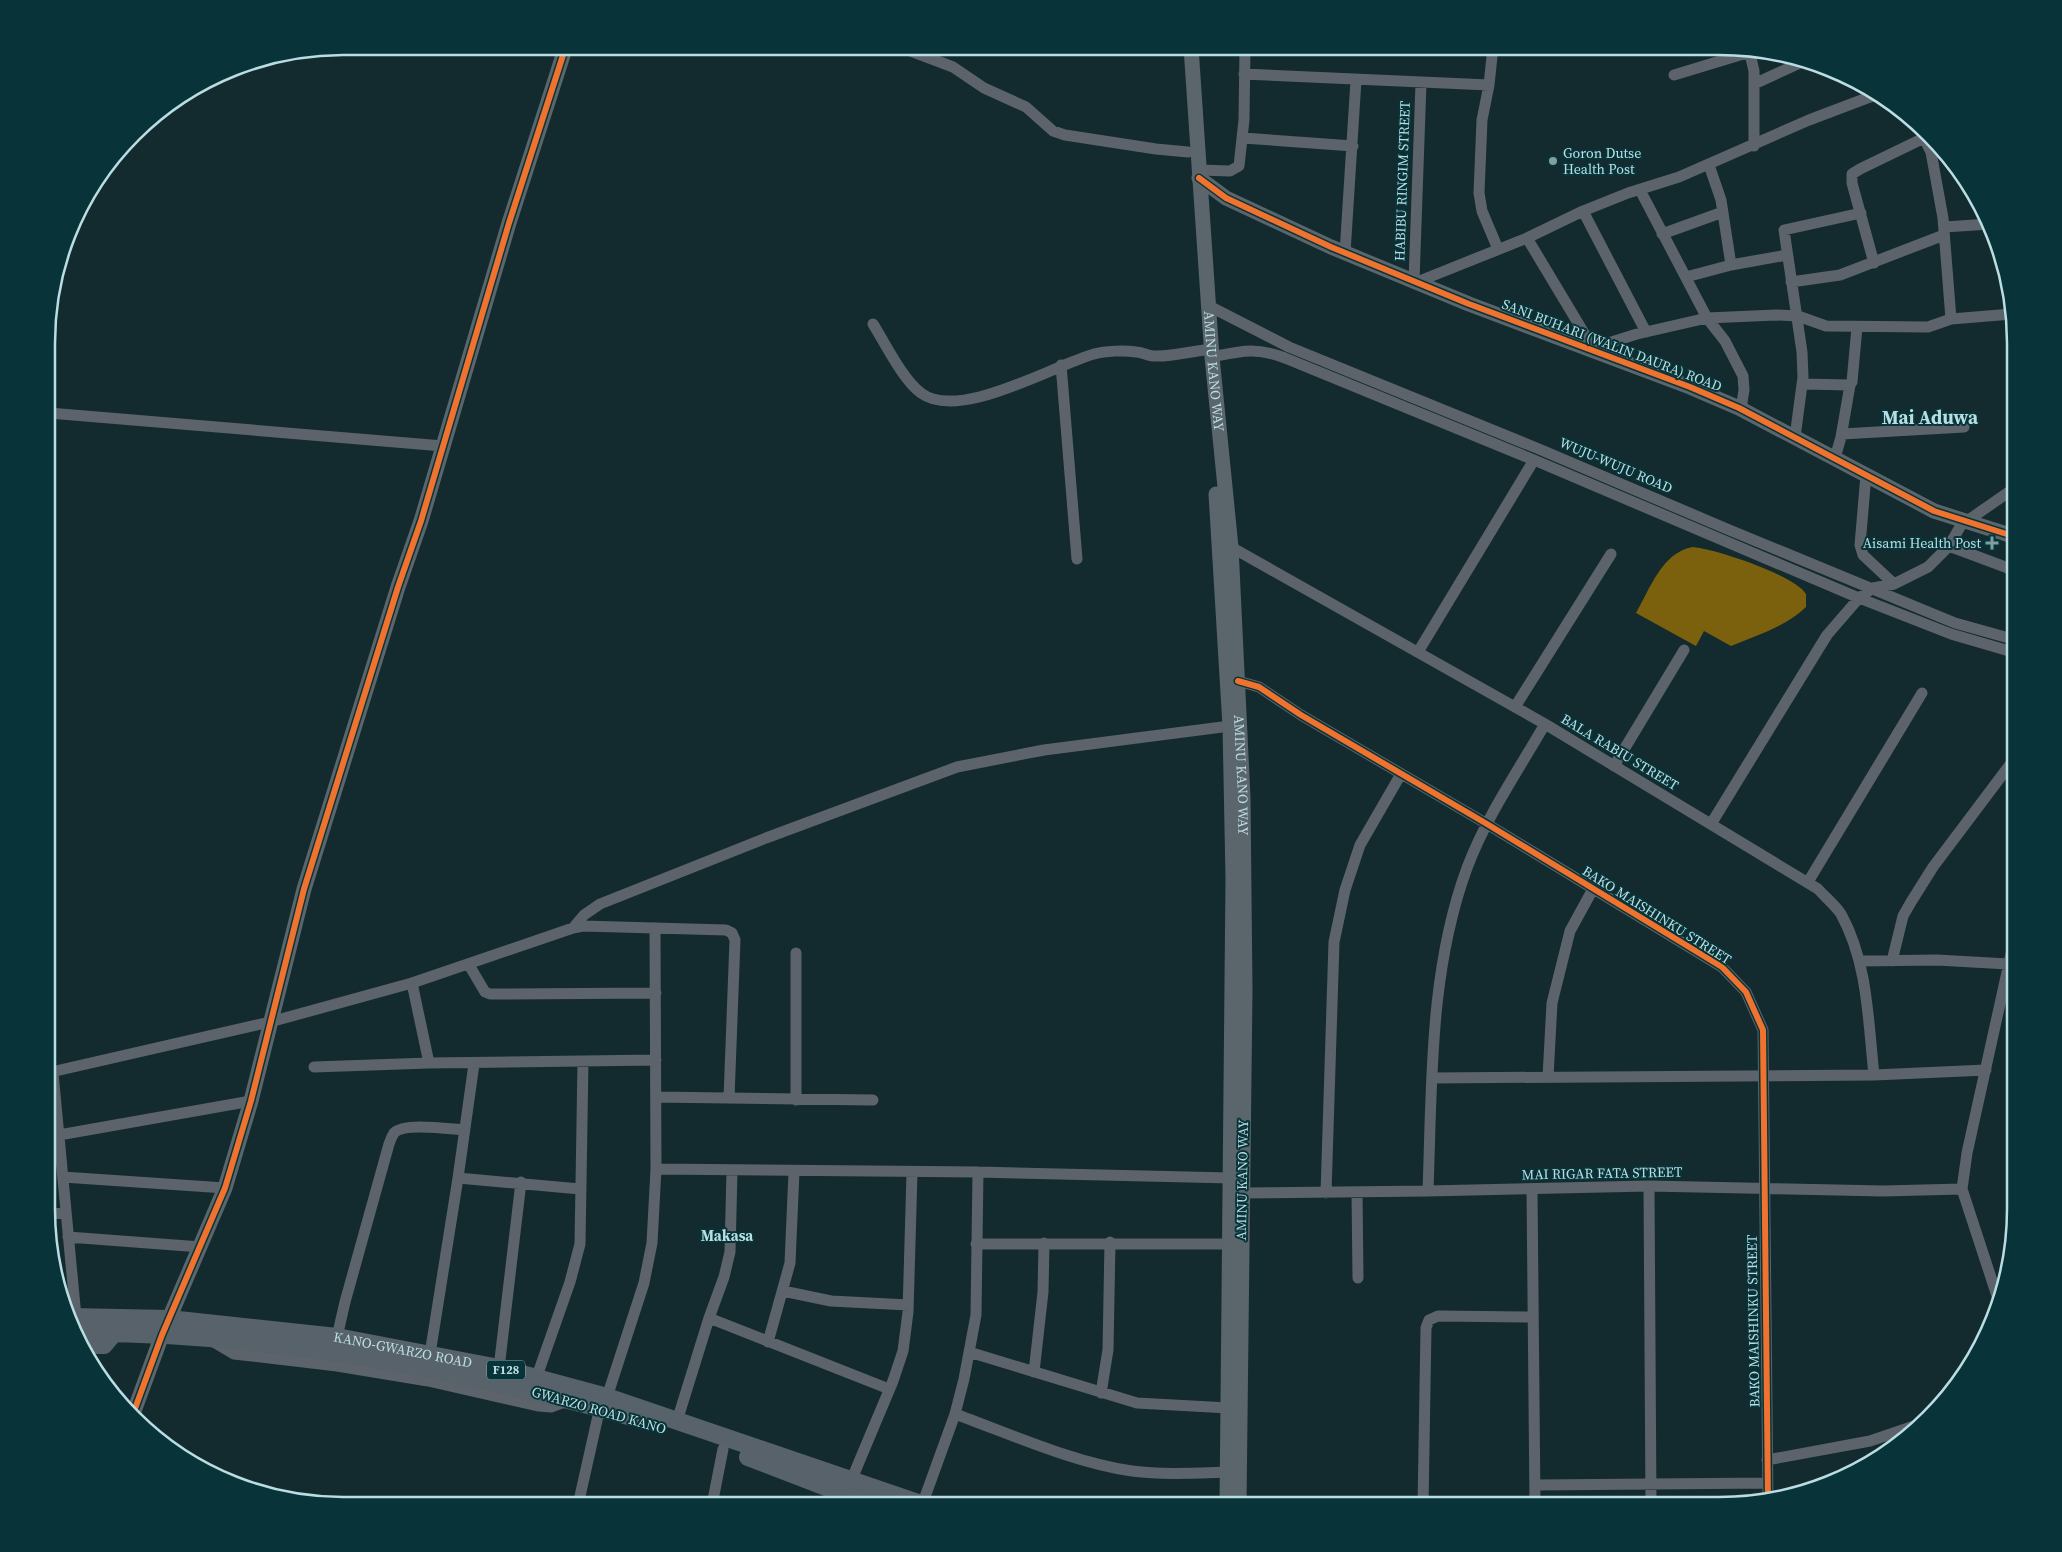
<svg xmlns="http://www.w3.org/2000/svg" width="2062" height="1552" font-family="'Source Serif 4',serif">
<rect width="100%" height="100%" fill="#132b2e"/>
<path fill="#7b610d" d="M 1693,547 C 1715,549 1795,575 1806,594 L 1806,607 C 1785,627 1758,635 1731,646 L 1704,631 L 1696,646 L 1636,613 C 1650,589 1662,552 1693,547 Z"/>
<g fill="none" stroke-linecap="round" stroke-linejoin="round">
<path stroke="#5d636a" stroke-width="11" d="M 904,47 L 908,50 L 953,67 L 984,88 L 1026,107 L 1053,131 L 1065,135 L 1156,149 L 1188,152
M 1493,47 L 1489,85 L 1482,120 L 1479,193 L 1482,211 L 1498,249
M 1749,49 L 1754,71 L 1754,146
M 1244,74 L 1489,85
M 1674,75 L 1750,52
M 1754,84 L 1802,62
M 1915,121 L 1931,152 L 1943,218 L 1951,319
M 1243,138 L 1353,146
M 1709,165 L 1721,200 L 1731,265
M 1199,170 L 1230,171 L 1239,166 L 1244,120 L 1245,47
M 1640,190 L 1707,318 L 1725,341 L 1743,376 L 1744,390 L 1741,409
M 1583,211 L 1646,332
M 1944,227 L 1990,224
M 1662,234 L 1723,212
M 1527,238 L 1593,348
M 1345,253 L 1356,80
M 1874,263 L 1852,183 L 1852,174 L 1860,169 L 1924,138
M 1686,277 L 1731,265 L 1787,255
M 1414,281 L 1421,83
M 1417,282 L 1527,238 L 1583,211 L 1628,193 L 1679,177 L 1809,120 L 1875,95
M 1791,282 L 1840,275 L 1944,235
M 1209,306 L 1289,347 L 1539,449 L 1727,529 L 1955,623 L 2016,640
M 873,324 C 885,343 903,380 921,393 C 959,422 1054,365 1094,354 C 1105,351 1124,350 1136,352 C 1142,352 1148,356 1154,356 C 1170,357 1188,352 1204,350
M 1589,349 L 1637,334 L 1707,318 L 1776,315 L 1798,316 L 1826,326 L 1928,327 L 1951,319 L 2012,314
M 1212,357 C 1242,351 1255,347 1285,358 L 1534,460 L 1859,598 L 1951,634 L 2016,653
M 1061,365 L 1077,559
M 1802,384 L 1850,385 L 1852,382 L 1857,327
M 49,413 L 443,446
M 1842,434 L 1964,427
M 1795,437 L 1803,377 L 1802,352 L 1784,230 L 1861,213
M 1835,458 L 1841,437 L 1850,385
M 1866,475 L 1860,545 L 1863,555 L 1894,584
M 1967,521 L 2016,487
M 1949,546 L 2016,571
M 1231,547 L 1545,724 L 1818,889 C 1825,897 1835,905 1841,914 C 1868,963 1868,1020 1874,1075
M 1418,652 L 1534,460
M 1238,681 L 1259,687 L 1301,715 L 1487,824 L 1722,967 L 1746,992 L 1763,1030 L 1768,1501
M 1515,707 L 1611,554
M 1614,766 L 1684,650
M 1711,824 L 1827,635 L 1859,598 L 1873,588 L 1894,584 L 1928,567 L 1949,546 L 1964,520
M 1808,882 L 1922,693
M 573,928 L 584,915 L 600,904 L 766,838 L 957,767 L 1044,750 L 1230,726
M 796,953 L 796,1100
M 1860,961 L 1937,960 L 2008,964
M 1892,961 L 1903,916 L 1911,902 L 1933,867 L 2015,758
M 469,965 L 485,992 L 490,994 L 656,993
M 412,983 L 429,1063
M 314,1067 L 429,1063 L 656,1060
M 47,1073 L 270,1022 L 412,983 L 573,928 L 583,926 L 726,930 L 732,933 L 735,940 L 729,1098
M 53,1073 L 76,1317
M 1548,1077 L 1552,1003 L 1570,931 L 1593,889
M 1432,1078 L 1874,1075 L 1986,1070
M 656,1097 L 873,1100
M 59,1135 L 251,1101
M 656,1169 L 978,1172 L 1231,1178
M 63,1177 L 225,1188
M 458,1178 L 580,1189
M 1649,1186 L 1651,1506
M 1532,1189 L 1535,1506
M 1428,1191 C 1432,1084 1429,971 1467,868 C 1486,817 1518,771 1545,724
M 1357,1192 L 1358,1278
M 1242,1193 L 1428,1191 L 1649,1186 L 1883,1191 L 1962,1189
M 1326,1193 L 1334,942 L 1345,890 L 1360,845 L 1401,774
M 47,1214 L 66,1213
M 68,1237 L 201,1247
M 976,1244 L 1229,1244
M 783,1291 L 831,1301 L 908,1305
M 1998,1299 L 1962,1189 L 1967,1153 L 2015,936
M 709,1318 L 889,1389
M 337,1337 L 345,1302 L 389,1144 C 390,1141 392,1136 394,1133 C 404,1122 449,1129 464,1130
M 212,1341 L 234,1354 L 337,1366 L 428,1381 L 538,1406 L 551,1407 L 567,1401
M 768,1342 L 790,1263 L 794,1172
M 969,1352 L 1137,1403 L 1229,1408
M 430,1354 L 458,1178 L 474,1064
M 499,1368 L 521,1182
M 1034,1372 L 1043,1292 L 1044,1243
M 536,1379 L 570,1282 L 580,1244 L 583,1061
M 1101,1393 L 1108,1350 L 1110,1242
M 607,1397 L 644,1283 L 652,1243 L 656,1169 L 655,928
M 955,1414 C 1010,1434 1075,1463 1132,1471 C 1164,1475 1196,1473 1228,1472
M 677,1421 L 709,1318 L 724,1277 L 730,1252 L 732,1171
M 1767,1460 L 1870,1441 L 1914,1426
M 851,1481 L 893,1381 L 903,1351 L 908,1312 L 912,1173
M 1536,1485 L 1767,1483
M 578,1505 L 600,1407
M 712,1505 L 723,1449
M 922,1505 L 955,1414 L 964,1379 L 976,1315 L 978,1172
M 1423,1506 L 1426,1328 L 1429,1320 L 1438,1316 L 1532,1317"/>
<g stroke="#5b656c" stroke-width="15">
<path id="s1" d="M 1191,47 L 1212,357 L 1231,547 L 1243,797 L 1245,990 L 1239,1506"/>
<path d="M 1199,178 L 1226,198 L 1331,247 L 1469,304 L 1690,387 L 1739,408 L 1934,511 L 2016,537"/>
<path d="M 1216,494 L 1230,726 L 1233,878 L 1227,1506"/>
<path d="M 133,1414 L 162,1335 L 225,1188 L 251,1101 L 304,889 L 398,587 L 421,521 L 509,223 L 566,46"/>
</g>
<g stroke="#57626a" stroke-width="18">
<path id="s2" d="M 71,1317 L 169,1319 L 337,1337 L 499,1368 L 607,1397 L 924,1505"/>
<path d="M 75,1333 C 212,1332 347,1350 480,1380 C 531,1391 581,1402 631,1417"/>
<path d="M 81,1345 L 104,1345 L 114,1333"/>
<path d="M 748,1457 L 873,1505"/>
</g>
<defs>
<path id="cycleway" d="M 1199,178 L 1226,198 L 1331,247 L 1469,304 L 1690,387 L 1739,408 L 1934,511 L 2016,537
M 1238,681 L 1259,687 L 1301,715 L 1487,824 L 1722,967 L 1746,992 L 1763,1030 L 1768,1501
M 133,1414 L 162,1335 L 225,1188 L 251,1101 L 304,889 L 398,587 L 421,521 L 509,223 L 566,46"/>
</defs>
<use href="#cycleway" stroke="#083439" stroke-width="9"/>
<use href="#cycleway" stroke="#ef722f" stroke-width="6"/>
</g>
<g fill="#7f9fa3" stroke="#083439" stroke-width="2">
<circle cx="1553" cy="161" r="5"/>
<path d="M1989.5 535.5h5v5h5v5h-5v5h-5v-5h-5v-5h5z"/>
</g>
<g text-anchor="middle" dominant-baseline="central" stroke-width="4" stroke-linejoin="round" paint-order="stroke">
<rect fill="#083439" stroke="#84aaaf" stroke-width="1" x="487" y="1360.5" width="38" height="19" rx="4"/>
<g font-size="12" font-weight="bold" fill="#b9dde2">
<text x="506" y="1370">F128</text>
</g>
<g font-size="14" fill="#b9dde2" stroke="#083439" text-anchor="start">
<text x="1563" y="153">Goron Dutse<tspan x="1563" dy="16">Health Post</tspan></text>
<text x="1981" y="543" text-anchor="end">Aisami Health Post</text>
</g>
<g font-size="14" fill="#b9dde2" stroke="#083439">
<text transform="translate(1402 181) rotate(-88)">HABIBU RINGIM STREET</text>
<text transform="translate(1612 345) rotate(21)">SANI BUHARI (WALIN DAURA) ROAD</text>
<text stroke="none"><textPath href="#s1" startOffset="325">AMINU KANO WAY</textPath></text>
<text transform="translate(1616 465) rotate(23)">WUJU-WUJU ROAD</text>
<text transform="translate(1620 752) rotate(31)">BALA RABIU STREET</text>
<text stroke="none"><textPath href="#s1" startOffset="730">AMINU KANO WAY</textPath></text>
<text transform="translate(1657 915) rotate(32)">BAKO MAISHINKU STREET</text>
<text transform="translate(1602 1173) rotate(-1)">MAI RIGAR FATA STREET</text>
<text transform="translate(1242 1180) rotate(-89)">AMINU KANO WAY</text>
<text transform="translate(1753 1321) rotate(-91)">BAKO MAISHINKU STREET</text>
<text stroke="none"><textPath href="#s2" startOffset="334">KANO-GWARZO ROAD</textPath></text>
<text transform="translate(599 1410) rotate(16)">GWARZO ROAD KANO</text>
</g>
<g font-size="15" font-weight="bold" fill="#b9dde2" stroke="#083439">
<text x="727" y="1235">Makasa</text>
</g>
<g font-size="19" font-weight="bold" fill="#b9dde2" stroke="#083439">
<text x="1930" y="417">Mai Aduwa</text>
</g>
</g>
<path d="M0 0H2062V1552H0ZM343 55H1719A288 288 0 0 1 2007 343V1209A288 288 0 0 1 1719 1497H343A288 288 0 0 1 55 1209V343A288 288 0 0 1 343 55Z" fill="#083439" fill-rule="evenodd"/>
<path fill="none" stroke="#b9dde2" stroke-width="2.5" d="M343 55H1719A288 288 0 0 1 2007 343V1209A288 288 0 0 1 1719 1497H343A288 288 0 0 1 55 1209V343A288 288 0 0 1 343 55Z"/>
</svg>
